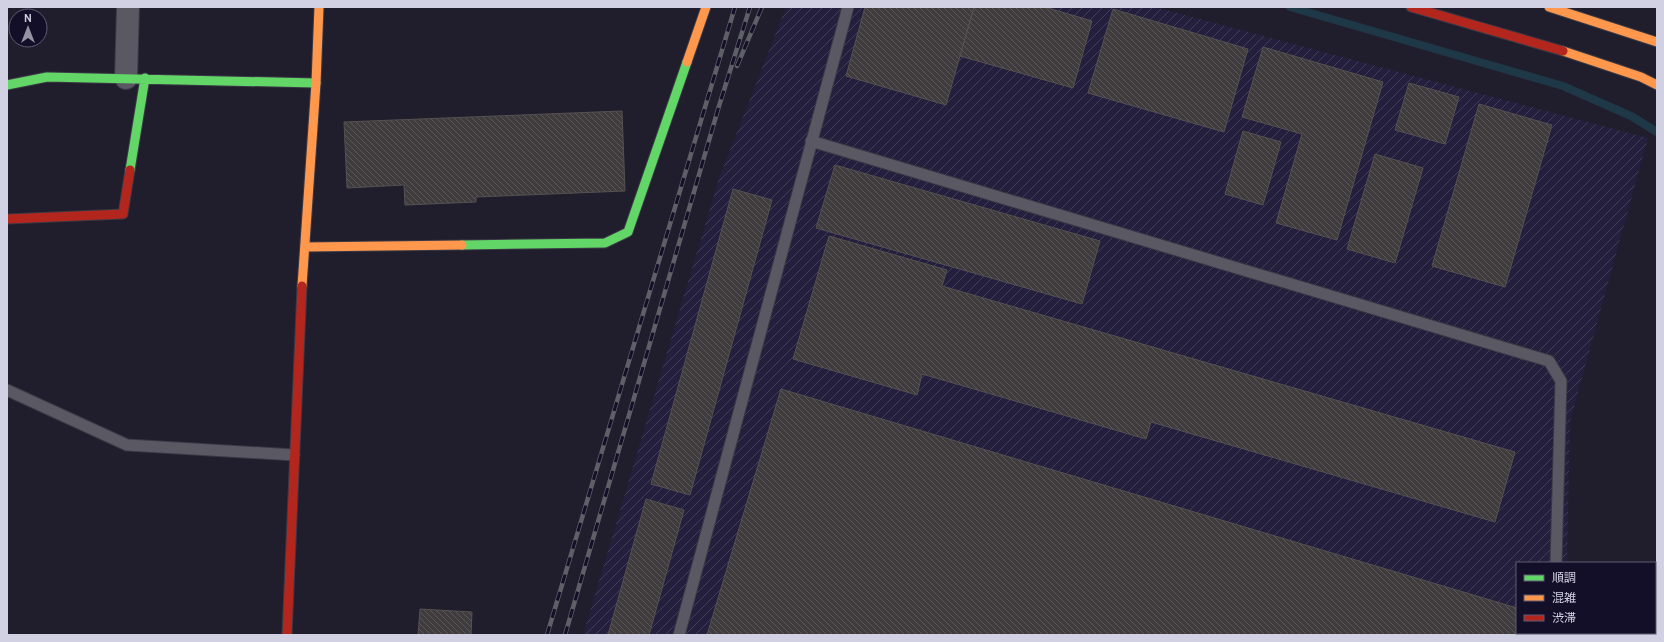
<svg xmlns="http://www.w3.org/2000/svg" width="1664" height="642" font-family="Cabin,'Noto Sans JP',sans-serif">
<defs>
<pattern id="industrial-furrows" width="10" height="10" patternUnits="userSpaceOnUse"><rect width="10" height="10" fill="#231f3d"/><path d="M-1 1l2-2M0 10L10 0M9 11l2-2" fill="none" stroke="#423e59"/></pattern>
<pattern id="building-back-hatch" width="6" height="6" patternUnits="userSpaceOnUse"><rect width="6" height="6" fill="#403b3d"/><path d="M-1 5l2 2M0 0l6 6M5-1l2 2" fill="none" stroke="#5b5659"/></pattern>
</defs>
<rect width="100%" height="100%" fill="#201e2c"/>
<path fill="url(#industrial-furrows)" d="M 786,7 L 1154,7 L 1648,138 L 1570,421 L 1567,563 L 1517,563 L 1517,633 L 1566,633 L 1566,635 L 583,635 L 719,178 Z"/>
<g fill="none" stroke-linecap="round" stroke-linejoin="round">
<path stroke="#1e3847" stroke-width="8" d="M 1290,7 L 1563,86 L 1631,116 L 1657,132"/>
</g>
<path fill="url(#building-back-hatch)" stroke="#565151" d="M 865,7 L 974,7 L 946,105 L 846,76 Z
M 974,7 L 1045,7 L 1092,21 L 1073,88 L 960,56 Z
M 1113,9 L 1248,49 L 1224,132 L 1088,93 Z
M 1263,47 L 1383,82 L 1337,240 L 1276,223 L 1302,134 L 1242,117 Z
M 1409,83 L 1459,97 L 1445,144 L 1395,130 Z
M 1479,104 L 1552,125 L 1505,287 L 1432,266 Z
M 622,111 L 625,191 L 476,197 L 476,202 L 405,205 L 404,185 L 347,188 L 344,122 Z
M 1243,131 L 1281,142 L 1263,205 L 1225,194 Z
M 1375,154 L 1423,168 L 1395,263 L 1347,249 Z
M 835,165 L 1100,241 L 1082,304 L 816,228 Z
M 733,189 L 772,200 L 690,495 L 651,484 Z
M 829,236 L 947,270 L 942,286 L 1515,452 L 1495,522 L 1151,422 L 1146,439 L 922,374 L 917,395 L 793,359 Z
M 781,389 L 1517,608 L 1517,633 L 1534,633 L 1533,635 L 707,635 Z
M 646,499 L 684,510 L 649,635 L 608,635 Z
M 420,609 L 472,612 L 471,635 L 418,635 Z"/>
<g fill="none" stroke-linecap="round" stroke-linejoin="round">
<defs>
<path id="lane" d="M 811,141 L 1549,361 L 1561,381 L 1556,563
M 7,390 L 127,445 L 294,455
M 1655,588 L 1657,588
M 1583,633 L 1583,635
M 679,635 L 848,7
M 1555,635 L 1555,633"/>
<path id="street" d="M 126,78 L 128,7"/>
<path id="fast" d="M 7,85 L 47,77 L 316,83
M 130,170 L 145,78
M 462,245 L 605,243 L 628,232 L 687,62"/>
<path id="slow" d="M 1549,7 L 1657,42
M 1563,51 L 1641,77 L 1657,85
M 687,62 L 706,7
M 305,247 L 462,245
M 302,286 L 316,83 L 319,7"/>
<path id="jam" d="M 1411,7 L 1563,51
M 7,219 L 123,214 L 130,170
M 287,635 L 302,286"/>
</defs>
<use href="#lane" stroke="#3b3945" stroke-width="13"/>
<use href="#street" stroke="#3b3945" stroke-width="24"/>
<use href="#fast" stroke="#3b3945" stroke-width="11"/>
<use href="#slow" stroke="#3b3945" stroke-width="11"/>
<use href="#jam" stroke="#3b3945" stroke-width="11"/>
<use href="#lane" stroke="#595863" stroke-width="11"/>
<use href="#street" stroke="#595863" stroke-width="22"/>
<use href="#fast" stroke="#63d668" stroke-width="9"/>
<use href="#slow" stroke="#ff974d" stroke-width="9"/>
<use href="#jam" stroke="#b3261e" stroke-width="9"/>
<defs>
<path id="rail" d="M 737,66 L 762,7
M 547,635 L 735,7
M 565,635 L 719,106 L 750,7"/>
</defs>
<use href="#rail" stroke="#5f5f68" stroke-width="4.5"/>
<use href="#rail" stroke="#130f28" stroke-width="3" stroke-dasharray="9" stroke-linecap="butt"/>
</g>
<rect width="1664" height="642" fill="none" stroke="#d2d1e3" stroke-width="16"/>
<rect x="1516" y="562" width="140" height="72" fill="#130f28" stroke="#5f5d73"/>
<rect x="1524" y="575" width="20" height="6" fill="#63d668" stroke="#5f5d73"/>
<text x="1552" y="582" font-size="12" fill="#d2d1e3">順調</text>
<rect x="1524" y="595" width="20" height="6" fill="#ff974d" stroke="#5f5d73"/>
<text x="1552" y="602" font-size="12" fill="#d2d1e3">混雑</text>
<rect x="1524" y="615" width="20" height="6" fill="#b3261e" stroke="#5f5d73"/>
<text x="1552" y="622" font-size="12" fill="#d2d1e3">渋滞</text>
<g transform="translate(28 28)"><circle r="19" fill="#130f28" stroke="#5f5d73"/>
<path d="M0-3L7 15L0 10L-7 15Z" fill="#9492a3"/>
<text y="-6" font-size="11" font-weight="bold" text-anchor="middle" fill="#d2d1e3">N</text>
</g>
</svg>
